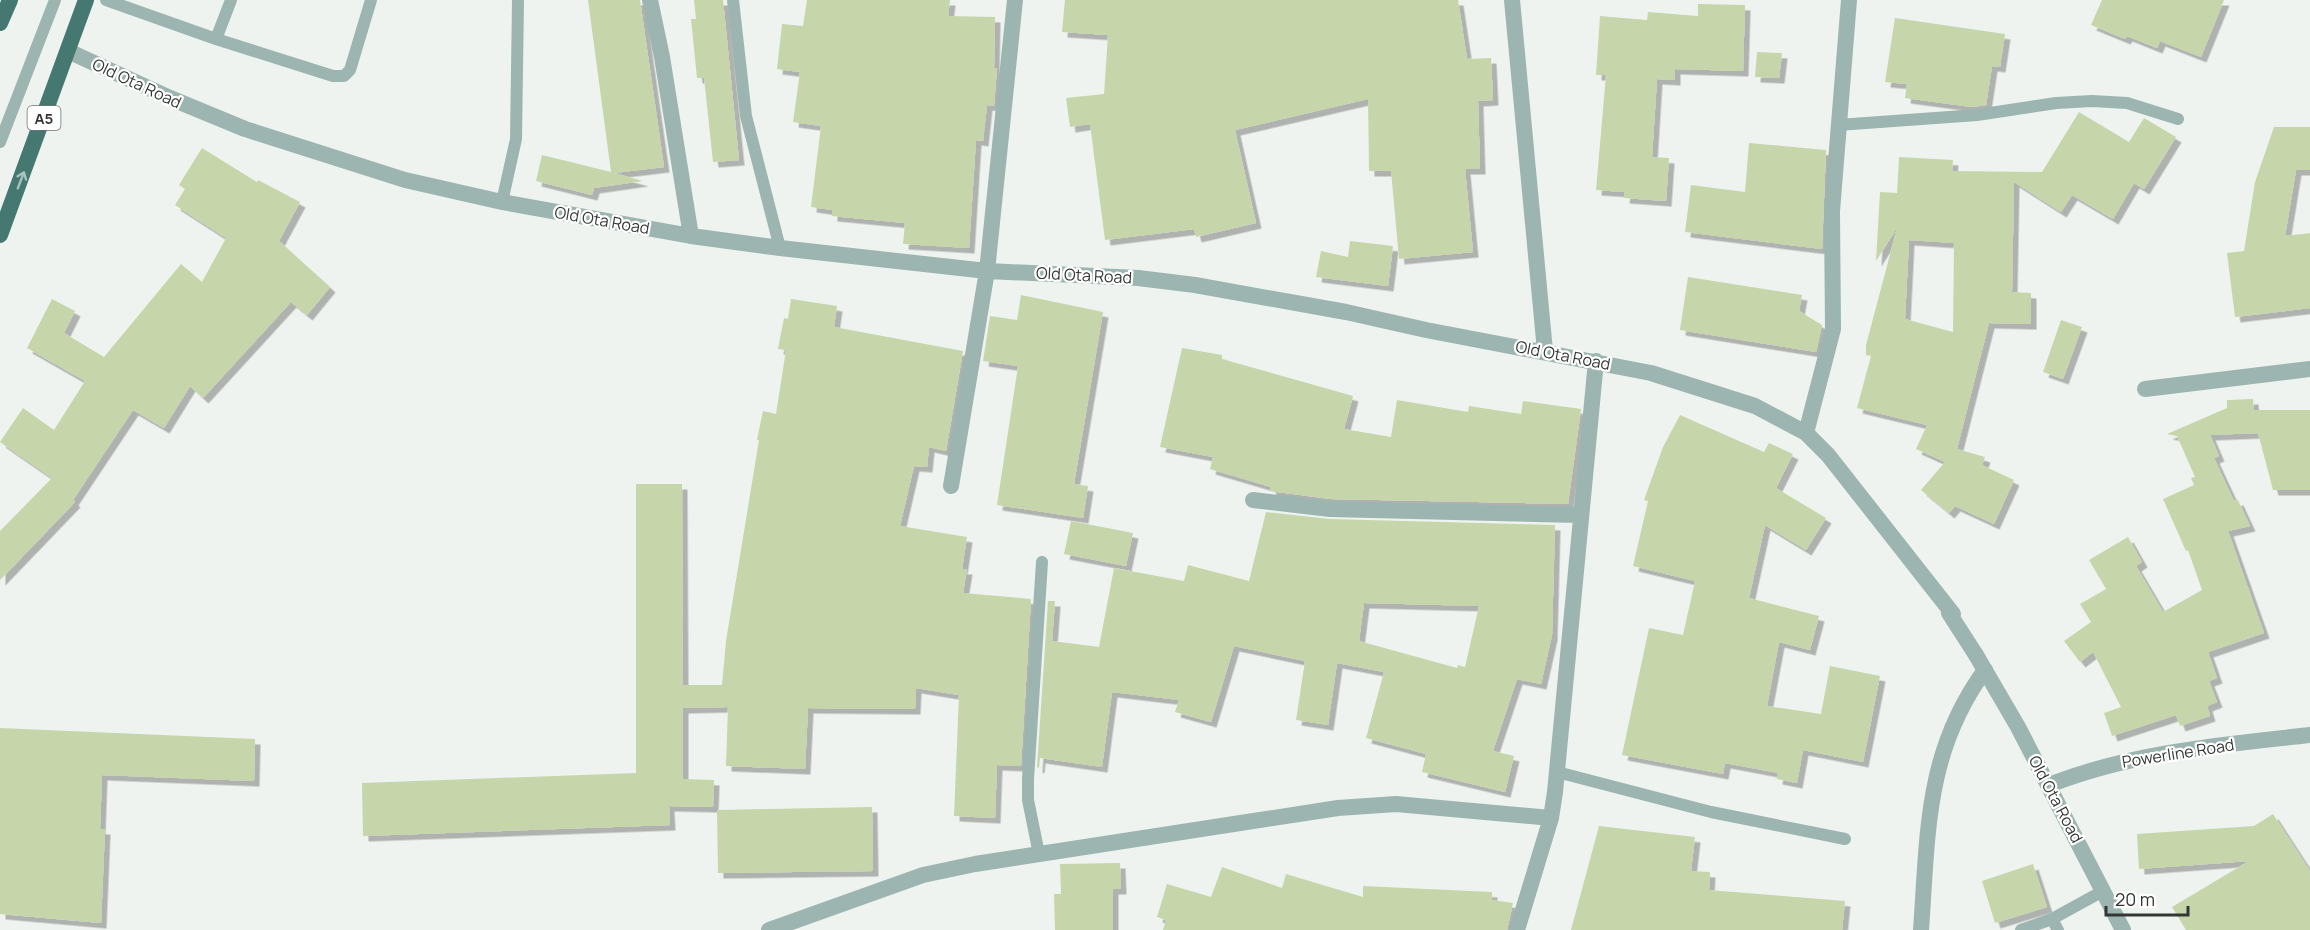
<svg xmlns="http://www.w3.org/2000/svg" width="2310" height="930" font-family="Manrope,sans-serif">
<defs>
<filter id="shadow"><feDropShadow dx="5.5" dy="5.5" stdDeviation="0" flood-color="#0004"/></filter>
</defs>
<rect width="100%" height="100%" fill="#eef3ef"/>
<path fill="#c6d6aa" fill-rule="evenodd" filter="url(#shadow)" d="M 588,0 L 640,0 L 664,167 L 614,173 L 643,181 L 594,188 L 592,195 L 536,181 L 542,155 L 611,172 Z
M 694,0 L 723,0 L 739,160 L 713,162 L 704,78 L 697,78 L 691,19 L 696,19 Z
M 807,0 L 950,0 L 948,16 L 995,17 L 994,68 L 997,68 L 994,106 L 987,105 L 983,141 L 976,140 L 969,248 L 903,244 L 905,223 L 832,216 L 832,210 L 811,207 L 821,126 L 793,122 L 800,72 L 777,69 L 782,24 L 803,26 Z
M 1065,0 L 1458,0 L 1467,59 L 1491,58 L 1493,100 L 1478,101 L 1480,169 L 1465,169 L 1473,252 L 1399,259 L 1391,171 L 1369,171 L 1368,99 L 1235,130 L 1256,223 L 1196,237 L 1194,229 L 1105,240 L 1090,124 L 1070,127 L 1066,98 L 1104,94 L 1108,35 L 1062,32 Z
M 2102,0 L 2224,0 L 2201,57 L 2160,41 L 2157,48 L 2127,36 L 2125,39 L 2091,25 Z
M 1698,4 L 1745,5 L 1743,71 L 1675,69 L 1675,80 L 1657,79 L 1652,157 L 1669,158 L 1666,201 L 1624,198 L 1625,192 L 1596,190 L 1606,75 L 1596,75 L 1600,16 L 1647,20 L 1648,12 L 1698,16 Z
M 1895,18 L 2005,34 L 2000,67 L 1992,66 L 1986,105 L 1972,107 L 1905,98 L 1907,84 L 1885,82 Z
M 1757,52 L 1782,53 L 1779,78 L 1755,77 Z
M 2079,112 L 2129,142 L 2144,118 L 2176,137 L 2144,189 L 2134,183 L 2113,219 L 2072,195 L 2061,212 L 2014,182 L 2012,292 L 2031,293 L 2031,324 L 1989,323 L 1957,449 L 1985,457 L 1982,465 L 2014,480 L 1994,524 L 1955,506 L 1949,513 L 1921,490 L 1945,462 L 1916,449 L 1927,425 L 1857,408 L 1871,356 L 1866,355 L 1866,345 L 1897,228 L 1876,261 L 1880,192 L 1897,193 L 1899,157 L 1953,160 L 1952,171 L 2042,172 ZM 1909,240 L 1954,243 L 1953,332 L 1905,319 Z
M 2274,127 L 2310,127 L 2310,170 L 2296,170 L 2285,236 L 2310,233 L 2310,308 L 2235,317 L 2227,253 L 2244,251 L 2255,182 Z
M 1749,143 L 1826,150 L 1822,249 L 1685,232 L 1691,185 L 1745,192 Z
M 202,148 L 257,182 L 258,180 L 300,202 L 279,241 L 330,287 L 307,315 L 291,302 L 203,398 L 190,386 L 164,428 L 133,410 L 73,500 L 75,502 L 0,580 L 0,531 L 52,478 L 0,442 L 23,408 L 54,430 L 85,381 L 27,348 L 52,299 L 75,311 L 64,333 L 104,357 L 181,264 L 202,282 L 226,238 L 175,205 L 185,189 L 179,185 Z
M 1350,241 L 1393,246 L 1388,286 L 1316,277 L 1321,251 L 1348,257 Z
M 1688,277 L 1802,295 L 1799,311 L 1822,325 L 1816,352 L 1680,330 Z
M 1021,295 L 1103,312 L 1074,484 L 1088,486 L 1083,518 L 997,505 L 1018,366 L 983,361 L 990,316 L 1017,320 Z
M 791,299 L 837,306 L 834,327 L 963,351 L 946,451 L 929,447 L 927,467 L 914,466 L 900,526 L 967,537 L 962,569 L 967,569 L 963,593 L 1031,599 L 1021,766 L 997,765 L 995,818 L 954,816 L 959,695 L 916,688 L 915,709 L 808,708 L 805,769 L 726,766 L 728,707 L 683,708 L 683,779 L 714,780 L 713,807 L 669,806 L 670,825 L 363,836 L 362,783 L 636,773 L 636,484 L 682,484 L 683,685 L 722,685 L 726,641 L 759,440 L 757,440 L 763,411 L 776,414 L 786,350 L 778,349 L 784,318 L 788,319 Z
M 2061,320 L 2082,327 L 2063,379 L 2043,372 Z
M 1182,348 L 1222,355 L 1222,359 L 1353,396 L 1344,429 L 1391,437 L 1397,400 L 1468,412 L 1469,406 L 1521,414 L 1523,401 L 1581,409 L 1568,504 L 1331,499 L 1270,491 L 1271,487 L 1210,469 L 1213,457 L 1160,447 Z
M 2253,399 L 2254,410 L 2310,410 L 2310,490 L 2273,490 L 2258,433 L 2210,435 L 2219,456 L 2214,458 L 2234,501 L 2238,500 L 2250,526 L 2228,531 L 2264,633 L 2208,652 L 2217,678 L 2209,681 L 2217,702 L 2207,706 L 2210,716 L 2180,726 L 2176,715 L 2112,736 L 2104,713 L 2121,707 L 2093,652 L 2080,662 L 2064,641 L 2091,622 L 2080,604 L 2106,589 L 2089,560 L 2128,537 L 2142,562 L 2136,566 L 2163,612 L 2202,590 L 2188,550 L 2186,551 L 2163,499 L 2194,485 L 2191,478 L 2195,477 L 2177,436 L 2167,434 L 2227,408 L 2227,400 Z
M 1680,415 L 1764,452 L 1769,443 L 1793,454 L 1776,488 L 1826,518 L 1806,550 L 1765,525 L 1749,598 L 1819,616 L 1810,650 L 1779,642 L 1767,706 L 1821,714 L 1830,666 L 1880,676 L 1863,762 L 1803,750 L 1797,783 L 1777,779 L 1778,773 L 1725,763 L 1723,774 L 1622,755 L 1649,628 L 1683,635 L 1695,581 L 1633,566 L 1648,501 L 1644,500 L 1663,447 Z
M 1266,512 L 1330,519 L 1555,525 L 1552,635 L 1541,684 L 1517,679 L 1493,751 L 1514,756 L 1505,792 L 1422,772 L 1426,754 L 1366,738 L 1384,672 L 1337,663 L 1328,725 L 1296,720 L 1305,661 L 1234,646 L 1211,722 L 1175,712 L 1179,700 L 1112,692 L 1102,767 L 1040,758 L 1039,768 L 1037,767 L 1048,601 L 1055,601 L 1052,641 L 1099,647 L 1114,568 L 1184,581 L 1188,565 L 1249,581 ZM 1364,603 L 1479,606 L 1465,667 L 1458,665 L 1457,668 L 1359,641 Z
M 1071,521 L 1133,533 L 1126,566 L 1064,554 Z
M 0,728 L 255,739 L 254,781 L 102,775 L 100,829 L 105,829 L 101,923 L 0,914 Z
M 872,807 L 873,871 L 718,873 L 717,810 Z
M 2273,814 L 2310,871 L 2310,930 L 2186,930 L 2172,907 L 2249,861 L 2139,869 L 2137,834 L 2254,826 Z
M 1599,826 L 1695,837 L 1691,871 L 1710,872 L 1709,890 L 1845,901 L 1842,930 L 1571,930 Z
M 1120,863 L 1121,889 L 1113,889 L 1113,930 L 1055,930 L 1054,894 L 1061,894 L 1060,864 Z
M 2033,864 L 2047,907 L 1995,923 L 1982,881 Z
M 1222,867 L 1282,888 L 1286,874 L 1363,897 L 1363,886 L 1492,892 L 1492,900 L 1513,903 L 1507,930 L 1163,930 L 1166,920 L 1157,917 L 1167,884 L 1211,897 Z"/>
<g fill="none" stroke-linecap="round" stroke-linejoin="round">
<path stroke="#9cb5b0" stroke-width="12" d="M 106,0 L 216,39 L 231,0
M 733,0 L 746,116 L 780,248
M 216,39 L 333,76 L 344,76 L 350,70 L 371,0
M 1838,125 L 1977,115 L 2056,103 L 2092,101 L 2127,103 L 2178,119
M 0,142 L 55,0
M 502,202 L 516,139 L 518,0
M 1557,772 L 1711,812 L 1845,839
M 1039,854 L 1028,800 L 1028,779 L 1042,562
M 2052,919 L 2058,930
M 2021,930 L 2052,919 L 2103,891"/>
<path stroke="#9cb5b0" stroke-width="16" d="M 650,0 L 662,57 L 691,236
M 1512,0 L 1545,351
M 68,51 L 170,98 L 245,129 L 405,180 L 502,202 L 691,236 L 780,248 L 987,271 L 1138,278 L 1195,285 L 1346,312 L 1426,330 L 1651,373 L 1755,406 L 1806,433 L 1828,455 L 1953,614 L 1949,613 L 1976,655
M 2145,389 L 2310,369
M 1806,433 L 1833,329 L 1832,211 L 1849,0
M 951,486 L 987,271 L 1015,0
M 1253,500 L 1330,509 L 1580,515
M 2049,785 C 2133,752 2221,745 2310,735
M 769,930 L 923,875 L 975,864 L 1338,808 L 1396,804 L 1551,818
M 1517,930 L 1551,818 L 1555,792 L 1596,361
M 1921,930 C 1928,833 1925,752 1985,670"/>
<path stroke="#9cb5b0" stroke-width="16" d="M 1976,655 L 2018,727 L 2123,930"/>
<path stroke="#447870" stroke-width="16" d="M 0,23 L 10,0
M 0,235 L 86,0"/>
</g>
<defs><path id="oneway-shaft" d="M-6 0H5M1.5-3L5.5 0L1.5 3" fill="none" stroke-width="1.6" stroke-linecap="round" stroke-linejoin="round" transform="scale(1.5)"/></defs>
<use stroke="#aac2be" href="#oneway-shaft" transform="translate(21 180) rotate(-69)"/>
<g text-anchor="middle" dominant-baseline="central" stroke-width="4.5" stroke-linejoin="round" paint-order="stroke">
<rect fill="#fefffe" stroke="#717271" stroke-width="1.5" x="27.5" y="106" width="33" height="24" rx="4.5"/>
<g font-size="15" font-weight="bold" fill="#343634">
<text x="44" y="118">A5</text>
</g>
<g font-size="16" fill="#343634" stroke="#fefffe">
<text transform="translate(137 83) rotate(25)">Old Ota Road</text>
<text transform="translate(602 220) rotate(10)">Old Ota Road</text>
<text transform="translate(1084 275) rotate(3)">Old Ota Road</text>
<text transform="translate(1563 355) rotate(11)">Old Ota Road</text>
<text transform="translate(2178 753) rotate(-9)">Powerline Road</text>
<text transform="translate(2056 799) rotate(62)">Old Ota Road</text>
</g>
</g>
<path d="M2106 906v9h82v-9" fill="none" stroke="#343634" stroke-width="3"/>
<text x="2115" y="906" font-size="18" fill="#343634" stroke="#fefffe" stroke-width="4.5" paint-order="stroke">20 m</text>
</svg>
